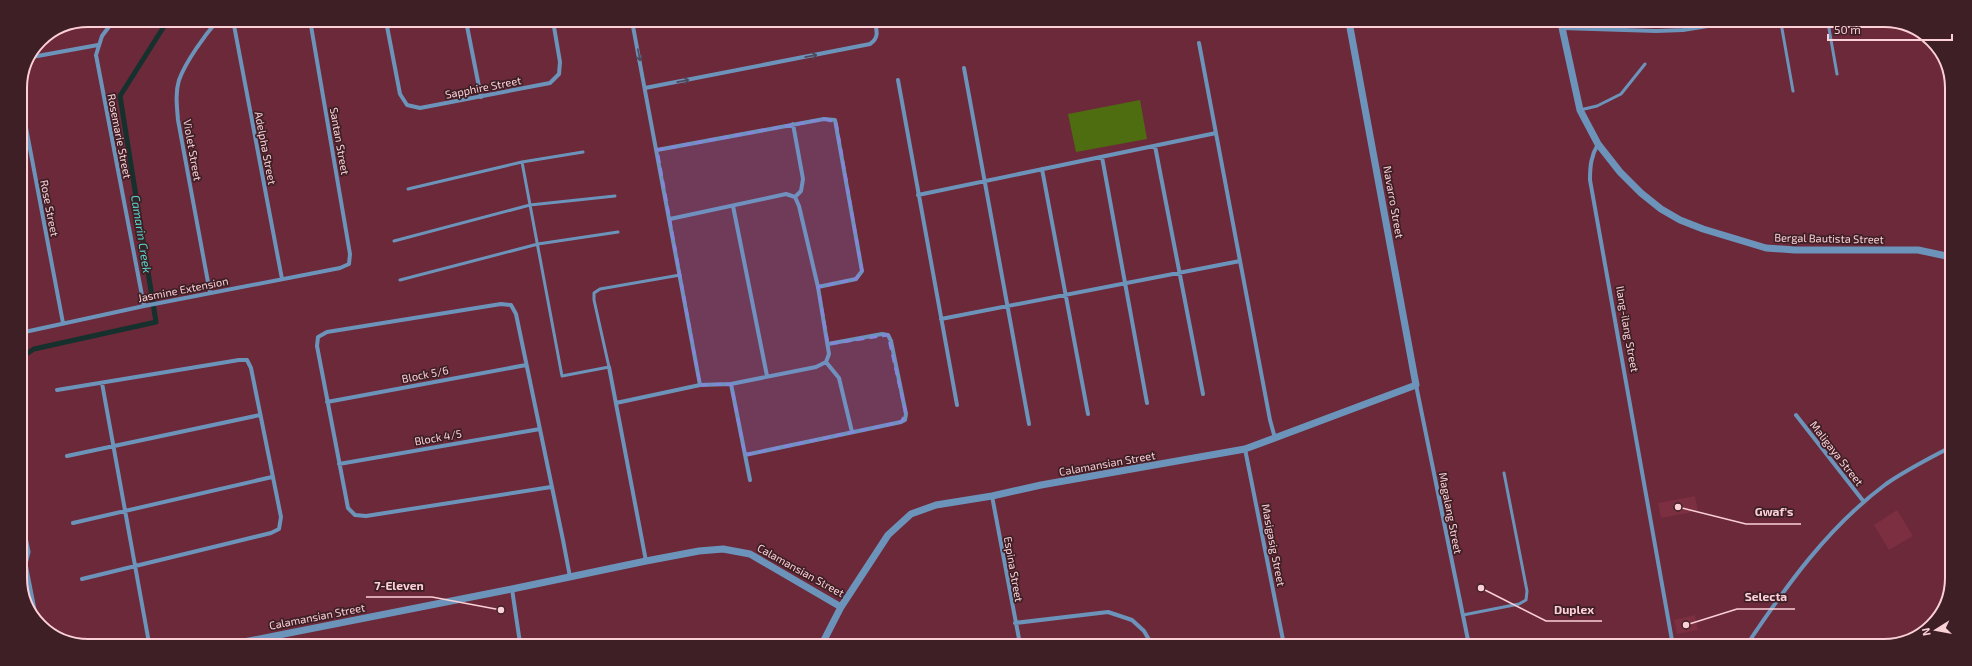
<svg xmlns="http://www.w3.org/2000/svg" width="1972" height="666" font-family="'Exo 2',sans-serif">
<rect width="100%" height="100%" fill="#6c2939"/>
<path fill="#7b2f41" d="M 1695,496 L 1698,511 L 1661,518 L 1658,503 Z
M 1897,510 L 1913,536 L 1889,550 L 1874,525 Z
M 1695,615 L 1698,630 L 1677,634 L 1674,620 Z"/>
<path fill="#4d6d10" d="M 1140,100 L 1147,139 L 1076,152 L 1068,114 Z"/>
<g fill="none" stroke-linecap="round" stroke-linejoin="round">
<path stroke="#16302d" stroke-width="5" d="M 20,358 L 34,349 L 156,322 L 120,96 L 168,20"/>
<path stroke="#ad7480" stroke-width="2.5" stroke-dasharray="4 2" stroke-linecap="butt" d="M 1630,646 L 1661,639"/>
<path stroke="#6c94bb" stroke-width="3" d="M 1781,23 L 1793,91
M 1828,23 L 1837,74
M 1580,110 L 1597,106 L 1621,94 L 1645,64
M 522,162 L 562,376 L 609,367 L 594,300 L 594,293 L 600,289 L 680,275
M 408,189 L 522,162 L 583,152
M 394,241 L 530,205 L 615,196
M 400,280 L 538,244 L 618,232
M 1463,615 L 1519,604 L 1526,600 L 1527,591 L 1504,473"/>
<path stroke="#6c94bb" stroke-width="4" d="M 114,20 L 102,36 L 96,55 L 144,306
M 233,20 L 282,279
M 386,21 L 400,94 L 407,105 L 420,108 L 550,83 L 559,74 L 560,62 L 553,21
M 466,21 L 481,97
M 632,21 L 700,385
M 1562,28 L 1656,31 L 1683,30 L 1726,23
M 1199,43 L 1270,420 L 1275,438
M 32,57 L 98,45
M 964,68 L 1029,424
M 898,80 L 957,405
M 645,88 L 870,44 C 879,38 877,31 875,22
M 20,96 L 63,323
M 793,124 L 803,179 L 801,191 L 795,197
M 1598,144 C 1591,156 1590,166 1590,180 L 1673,646
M 1155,146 L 1203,394
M 657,150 L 824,119 L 835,120 L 862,271 L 856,279 L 818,287
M 1102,157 L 1147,403
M 1042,169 L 1088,414
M 918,195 L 1216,133
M 733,206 L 767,376
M 210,293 L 178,120 C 177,107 175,93 179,80 C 186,61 205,35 218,20
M 941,319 L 1240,261
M 20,333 L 144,306 L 340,268 L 349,264 L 350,254 L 310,20
M 826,362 L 839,378 L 852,432
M 609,367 L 646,561
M 102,383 L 149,643
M 731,384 L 750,480
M 1416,385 L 1469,645
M 57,390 L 239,360 L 247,360 L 251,368 L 281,517 L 279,529 L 271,533 L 82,579
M 327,402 L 526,365
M 616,403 L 700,385 L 731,384 L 816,367 L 826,362 L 829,354 L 818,287 L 799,206 L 795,197 L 786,194 L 670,219
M 1796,415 L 1864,502
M 1245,449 L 1284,645
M 745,455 L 901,422 L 905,420 L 906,414 L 891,341 L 888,335 L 882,334 L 828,344
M 67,456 L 260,415
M 339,464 L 540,429
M 551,487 L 366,516 L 355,515 L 348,508 L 317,346 L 318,337 L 327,332 L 501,304 L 511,305 L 516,314 L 563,540 L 570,577
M 992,496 L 1020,644
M 73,523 L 272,477
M 512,589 L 520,643
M 1015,623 L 1108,612 L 1132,620 L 1144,631 L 1152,645
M 1746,646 C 1786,586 1828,527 1886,484 C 1906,470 1928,459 1949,448"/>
<path stroke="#6c94bb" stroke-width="7" d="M 1561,23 L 1580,110 L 1598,144 L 1620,172 L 1641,193 L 1661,209 L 1680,220 L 1703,229 L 1766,248 L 1795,250 L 1918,250 L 1951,257
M 20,518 L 27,552 L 24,564
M 20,558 L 24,564 L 35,620
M 239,643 L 512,589 L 646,561 L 699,551 L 723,549 L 750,554 L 841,607
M 822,644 L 841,607 L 888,535 L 911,514 L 936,505 L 992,496 L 1041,485 L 1245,449 L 1416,385 L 1349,22"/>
</g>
<defs><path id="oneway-shaft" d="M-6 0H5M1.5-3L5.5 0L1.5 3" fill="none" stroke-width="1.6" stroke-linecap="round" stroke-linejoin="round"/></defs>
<g stroke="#4e485a">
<use href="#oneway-shaft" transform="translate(639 55) rotate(79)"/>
<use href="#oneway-shaft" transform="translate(811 56) rotate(-11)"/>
<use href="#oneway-shaft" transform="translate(683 81) rotate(-11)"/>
</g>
<path fill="#8188d8" fill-opacity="0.2" stroke="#8188d8" stroke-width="3" stroke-dasharray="8 5" stroke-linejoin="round" d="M 824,119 L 836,122 L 862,271 L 856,279 L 818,287 L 828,344 L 888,335 L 906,414 L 901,422 L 745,455 L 731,384 L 700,385 L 657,150 Z"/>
<g text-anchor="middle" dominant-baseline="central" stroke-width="3.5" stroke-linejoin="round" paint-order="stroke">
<g font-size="11" fill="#fbd0d7" stroke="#3e1f25">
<text transform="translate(483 87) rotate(-11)">Sapphire Street</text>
<text transform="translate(120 136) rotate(79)">Rosemarie Street</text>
<text transform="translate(340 141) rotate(80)">Santan Street</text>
<text transform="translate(266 148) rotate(79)">Adelpha Street</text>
<text transform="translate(193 150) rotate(80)">Violet Street</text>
<text transform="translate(1394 202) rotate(80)">Navarro Street</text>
<text transform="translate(50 208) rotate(79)">Rose Street</text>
<text transform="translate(1829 238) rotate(1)">Bergal Bautista Street</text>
<text transform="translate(183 289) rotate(-11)">Jasmine Extension</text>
<text transform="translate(1628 329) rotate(80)">Ilang-ilang Street</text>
<text transform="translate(425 374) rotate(-11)">Block 5/6</text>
<text transform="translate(438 437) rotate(-10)">Block 4/5</text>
<text transform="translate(1837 453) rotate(52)">Maligaya Street</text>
<text transform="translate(1107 463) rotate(-10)">Calamansian Street</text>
<text transform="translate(1451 513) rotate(79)">Magalang Street</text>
<text transform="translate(1274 545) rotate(79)">Masigasig Street</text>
<text transform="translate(1014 569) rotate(80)">Espina Street</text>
<text transform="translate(801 570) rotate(29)">Calamansian Street</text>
<text transform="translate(317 616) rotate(-11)">Calamansian Street</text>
</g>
<g font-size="12" font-style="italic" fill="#55d8ce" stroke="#3e1f25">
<text transform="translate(142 234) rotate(81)">Camarin Creek</text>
</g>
</g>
<path d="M0 0H1972V666H0ZM88 27H1884A61 61 0 0 1 1945 88V578A61 61 0 0 1 1884 639H88A61 61 0 0 1 27 578V88A61 61 0 0 1 88 27Z" fill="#3e1f25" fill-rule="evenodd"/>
<path fill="none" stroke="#fbd0d7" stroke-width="2" d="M88 27H1884A61 61 0 0 1 1945 88V578A61 61 0 0 1 1884 639H88A61 61 0 0 1 27 578V88A61 61 0 0 1 88 27Z"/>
<path fill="none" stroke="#fbd0d7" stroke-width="1.5" d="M1678 507L1746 524H1801M501 610L432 597H366M1686 625L1737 609H1795M1481 588L1546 621H1602"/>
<g fill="#fbd0d7" stroke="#3e1f25" stroke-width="1.5">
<circle cx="1678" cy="507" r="4"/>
<circle cx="501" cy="610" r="4"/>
<circle cx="1686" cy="625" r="4"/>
<circle cx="1481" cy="588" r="4"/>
</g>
<g font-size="12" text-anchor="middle" font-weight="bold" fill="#fbd0d7" stroke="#3e1f25" stroke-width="3.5" stroke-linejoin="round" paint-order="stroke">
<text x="1774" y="516">Gwaf's</text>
<text x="399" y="590">7-Eleven</text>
<text x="1766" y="601">Selecta</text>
<text x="1574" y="614">Duplex</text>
</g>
<g transform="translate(1936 630) rotate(259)" stroke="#3e1f25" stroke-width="3" paint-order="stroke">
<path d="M0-3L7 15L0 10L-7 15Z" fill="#fbd0d7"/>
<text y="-6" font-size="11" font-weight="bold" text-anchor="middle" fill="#fbd0d7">N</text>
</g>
<path d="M1828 34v6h124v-6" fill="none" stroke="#fbd0d7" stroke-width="2"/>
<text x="1834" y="34" font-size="12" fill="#fbd0d7" stroke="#3e1f25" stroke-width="3" paint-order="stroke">50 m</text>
</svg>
